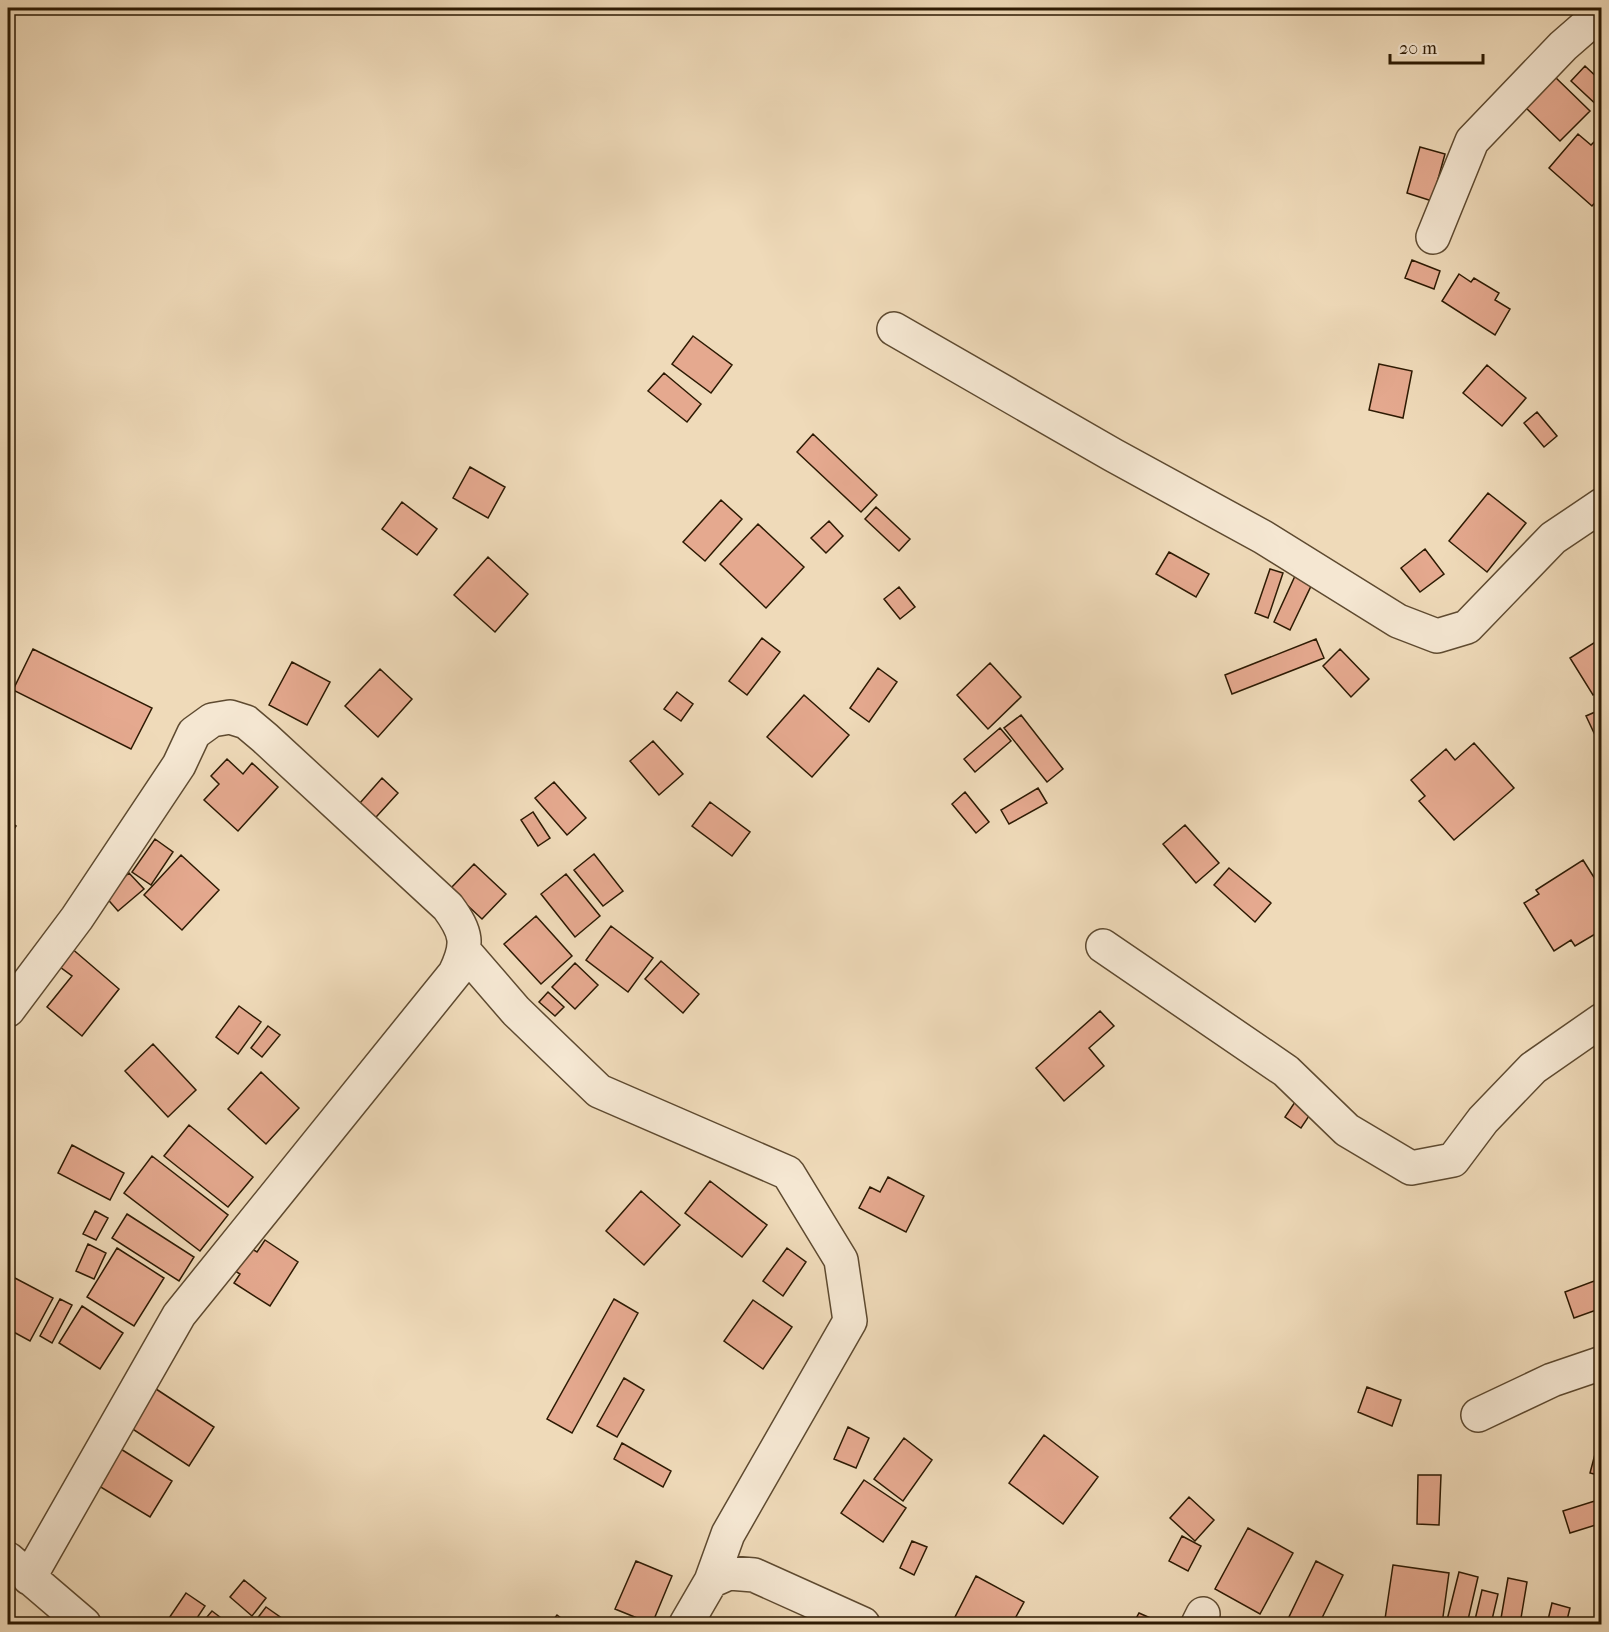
<svg xmlns="http://www.w3.org/2000/svg" width="1609" height="1632" font-family="'IM FELL French Canon',serif">
<rect width="100%" height="100%" fill="#efdab9"/>
<filter id="stains"><feTurbulence type="fractalNoise" baseFrequency=".00333" numOctaves="4"/><feColorMatrix values="0 0 0 0 .2 0 0 0 0 .09 0 0 0 0 .02 0 0 0 .5 -.17"/></filter>
<radialGradient id="worn" r=".72"><stop offset=".6" stop-color="#630" stop-opacity="0"/><stop offset="1" stop-color="#630" stop-opacity=".3"/></radialGradient>
<path fill="#e5a98f" stroke="#2d1a03" stroke-width="1.5" d="M 1585,66 L 1602,82 L 1601,109 L 1571,81 Z
M 1553,75 L 1590,111 L 1560,141 L 1524,106 Z
M 1578,134 L 1591,145 L 1598,138 L 1602,142 L 1602,195 L 1592,206 L 1549,168 Z
M 1420,147 L 1445,154 L 1432,201 L 1407,193 Z
M 1412,260 L 1440,271 L 1434,289 L 1405,278 Z
M 1459,274 L 1471,282 L 1474,278 L 1499,293 L 1495,300 L 1510,309 L 1495,335 L 1442,301 Z
M 693,336 L 732,365 L 711,393 L 672,364 Z
M 1379,364 L 1412,371 L 1403,418 L 1369,410 Z
M 1487,365 L 1526,398 L 1502,426 L 1463,393 Z
M 664,373 L 701,404 L 687,422 L 648,391 Z
M 1537,412 L 1557,436 L 1544,447 L 1524,423 Z
M 813,434 L 877,495 L 861,512 L 797,452 Z
M 470,467 L 505,487 L 488,518 L 453,498 Z
M 1488,493 L 1526,523 L 1487,572 L 1449,541 Z
M 721,500 L 742,519 L 705,561 L 683,542 Z
M 402,502 L 437,529 L 417,555 L 382,529 Z
M 876,507 L 910,539 L 899,551 L 865,519 Z
M 829,521 L 843,536 L 826,553 L 811,538 Z
M 758,524 L 804,567 L 766,608 L 720,564 Z
M 1425,549 L 1444,574 L 1420,592 L 1401,568 Z
M 1169,552 L 1209,574 L 1196,597 L 1156,574 Z
M 488,557 L 528,594 L 495,632 L 454,595 Z
M 1270,569 L 1283,573 L 1268,618 L 1255,613 Z
M 1295,576 L 1312,584 L 1290,630 L 1274,622 Z
M 899,587 L 915,607 L 900,619 L 884,599 Z
M 762,638 L 780,652 L 747,695 L 729,681 Z
M 1316,639 L 1324,658 L 1232,694 L 1225,675 Z
M 1600,639 L 1602,689 L 1593,695 L 1570,658 Z
M 33,649 L 152,708 L 131,749 L 13,690 Z
M 1340,649 L 1369,679 L 1351,697 L 1323,666 Z
M 292,662 L 330,682 L 307,725 L 269,705 Z
M 990,663 L 1021,697 L 988,729 L 957,695 Z
M 878,668 L 897,682 L 869,722 L 850,708 Z
M 380,669 L 412,699 L 378,737 L 345,706 Z
M 677,692 L 693,704 L 681,721 L 664,709 Z
M 804,695 L 849,735 L 812,777 L 767,737 Z
M 1602,709 L 1602,732 L 1595,735 L 1586,716 Z
M 1021,715 L 1063,769 L 1047,782 L 1004,728 Z
M 1000,728 L 1011,741 L 975,772 L 964,759 Z
M 653,741 L 683,774 L 659,795 L 630,761 Z
M 1474,743 L 1514,788 L 1454,840 L 1419,801 L 1425,796 L 1411,780 L 1446,749 L 1455,760 Z
M 227,759 L 243,774 L 252,763 L 278,787 L 238,831 L 204,800 L 219,784 L 211,776 Z
M 382,778 L 398,793 L 367,827 L 352,812 Z
M 554,782 L 586,818 L 567,835 L 535,798 Z
M 1038,788 L 1047,803 L 1009,824 L 1001,810 Z
M 965,792 L 989,822 L 976,833 L 952,804 Z
M 710,802 L 750,832 L 732,856 L 692,826 Z
M 533,812 L 550,838 L 538,846 L 521,820 Z
M 8,820 L 16,826 L 8,839 Z
M 1185,825 L 1219,863 L 1196,883 L 1163,844 Z
M 155,839 L 173,852 L 151,885 L 132,872 Z
M 594,854 L 623,891 L 603,906 L 574,870 Z
M 181,855 L 219,890 L 182,930 L 144,895 Z
M 1583,860 L 1602,890 L 1602,930 L 1575,946 L 1571,940 L 1554,951 L 1524,903 L 1539,894 L 1536,890 Z
M 474,864 L 506,894 L 482,919 L 450,889 Z
M 1229,868 L 1271,903 L 1255,922 L 1214,885 Z
M 129,873 L 144,889 L 118,911 L 104,895 Z
M 566,874 L 600,916 L 575,937 L 541,894 Z
M 536,916 L 572,956 L 541,984 L 504,944 Z
M 611,926 L 653,958 L 628,992 L 586,960 Z
M 70,947 L 119,989 L 82,1036 L 47,1007 L 72,976 L 56,964 Z
M 661,961 L 699,994 L 683,1013 L 645,979 Z
M 575,963 L 598,985 L 575,1009 L 552,987 Z
M 548,992 L 564,1007 L 555,1016 L 539,1002 Z
M 239,1006 L 261,1022 L 238,1054 L 216,1037 Z
M 1100,1011 L 1114,1026 L 1089,1048 L 1104,1066 L 1064,1101 L 1036,1068 Z
M 268,1026 L 280,1035 L 262,1057 L 251,1048 Z
M 153,1044 L 196,1090 L 168,1117 L 125,1071 Z
M 261,1072 L 299,1108 L 266,1144 L 228,1109 Z
M 1295,1102 L 1311,1113 L 1301,1128 L 1285,1117 Z
M 189,1125 L 253,1177 L 228,1207 L 164,1156 Z
M 72,1145 L 124,1173 L 110,1200 L 58,1173 Z
M 152,1156 L 228,1215 L 200,1251 L 124,1193 Z
M 888,1177 L 924,1196 L 906,1232 L 859,1208 L 870,1187 L 880,1192 Z
M 710,1181 L 767,1225 L 742,1257 L 685,1213 Z
M 641,1191 L 680,1225 L 644,1265 L 606,1231 Z
M 95,1211 L 108,1218 L 96,1240 L 83,1234 Z
M 127,1214 L 194,1257 L 179,1281 L 112,1238 Z
M 265,1240 L 298,1262 L 270,1306 L 234,1283 L 240,1274 L 232,1269 L 247,1246 L 257,1252 Z
M 88,1244 L 106,1253 L 94,1279 L 76,1271 Z
M 117,1248 L 164,1278 L 134,1326 L 87,1297 Z
M 787,1248 L 806,1262 L 783,1296 L 763,1281 Z
M 13,1277 L 53,1298 L 30,1341 L 8,1329 L 8,1288 Z
M 1602,1278 L 1602,1308 L 1574,1318 L 1565,1292 Z
M 60,1299 L 72,1305 L 52,1343 L 40,1336 Z
M 614,1299 L 638,1313 L 572,1433 L 547,1419 Z
M 753,1300 L 792,1327 L 763,1369 L 724,1341 Z
M 82,1306 L 123,1333 L 100,1369 L 59,1343 Z
M 624,1378 L 644,1390 L 617,1437 L 597,1426 Z
M 153,1387 L 214,1427 L 189,1466 L 128,1426 Z
M 1367,1387 L 1401,1400 L 1392,1426 L 1358,1412 Z
M 848,1427 L 869,1438 L 856,1468 L 834,1459 Z
M 1044,1435 L 1098,1477 L 1063,1524 L 1009,1483 Z
M 904,1438 L 932,1460 L 903,1501 L 874,1479 Z
M 1599,1439 L 1602,1439 L 1602,1476 L 1590,1473 Z
M 622,1443 L 671,1471 L 663,1487 L 614,1459 Z
M 116,1446 L 172,1481 L 150,1517 L 94,1483 Z
M 1418,1475 L 1441,1475 L 1439,1525 L 1417,1524 Z
M 864,1480 L 906,1508 L 883,1542 L 841,1513 Z
M 1189,1497 L 1214,1520 L 1195,1541 L 1170,1518 Z
M 1601,1499 L 1602,1523 L 1570,1533 L 1563,1511 Z
M 1248,1528 L 1293,1553 L 1260,1614 L 1215,1589 Z
M 1182,1536 L 1201,1546 L 1188,1571 L 1169,1561 Z
M 912,1541 L 927,1547 L 914,1575 L 900,1568 Z
M 636,1561 L 672,1576 L 652,1624 L 615,1609 Z
M 1316,1561 L 1343,1575 L 1319,1624 L 1298,1624 L 1288,1619 Z
M 1393,1565 L 1449,1573 L 1442,1624 L 1385,1619 Z
M 1459,1572 L 1478,1577 L 1467,1624 L 1446,1624 Z
M 976,1576 L 1024,1602 L 1012,1624 L 965,1624 L 954,1619 Z
M 1508,1578 L 1527,1582 L 1520,1624 L 1500,1624 Z
M 244,1580 L 266,1598 L 252,1616 L 230,1597 Z
M 1482,1590 L 1498,1594 L 1491,1624 L 1474,1624 Z
M 186,1593 L 205,1606 L 193,1624 L 165,1624 Z
M 1552,1603 L 1570,1608 L 1566,1624 L 1547,1624 Z
M 266,1607 L 283,1619 L 279,1624 L 253,1624 Z
M 212,1611 L 229,1624 L 201,1624 Z
M 1139,1613 L 1164,1624 L 1133,1624 Z
M 557,1615 L 569,1624 L 550,1624 Z"/>
<g fill="none" stroke-linecap="round" stroke-linejoin="round">
<defs>
<path id="minor" d="M 1433,237 L 1472,141 L 1563,46 L 1602,12
M 894,329 L 1113,455 L 1263,537 L 1398,621 L 1437,636 L 1467,627 L 1553,538 L 1602,505
M 1103,946 L 1286,1071 L 1347,1130 L 1411,1168 L 1453,1160 L 1483,1120 L 1533,1068 L 1602,1020
M 465,952 L 516,1011 L 599,1091 L 788,1173 L 841,1260 L 850,1321 L 728,1534 L 711,1581
M 8,1010 L 77,918 L 179,765 L 194,733 L 212,720 L 230,717 L 246,722 L 265,738 L 448,907 C 467,933 469,944 455,973 L 179,1315 L 29,1578
M 1478,1415 L 1552,1380 L 1602,1363
M 8,1559 L 84,1624
M 686,1624 L 711,1581 L 729,1573 L 754,1575 L 863,1624
M 1198,1624 L 1203,1614"/>
</defs>
<use href="#minor" stroke="#5e4a30" stroke-width="36"/>
<use href="#minor" stroke="#f5e7d2" stroke-width="33"/>
</g>
<rect width="1609" height="1632" fill="none" stroke="#efdab9" stroke-width="30"/>
<rect x="9" y="9" width="1591" height="1614" fill="none" stroke="#2d1a03" stroke-width="3"/>
<rect x="15" y="15" width="1579" height="1602" fill="none" stroke="#2d1a03" stroke-width="1.5"/>
<path d="M1390 54v9h93v-9" fill="none" stroke="#2d1a03" stroke-width="3"/>
<text x="1399" y="54" font-size="18" fill="#2d1a03" stroke="#f5e7d2" stroke-width="4.5" paint-order="stroke">20 m</text>
<rect width="100%" height="100%" filter="url(#stains)"/>
<rect width="100%" height="100%" fill="url(#worn)"/>
</svg>
